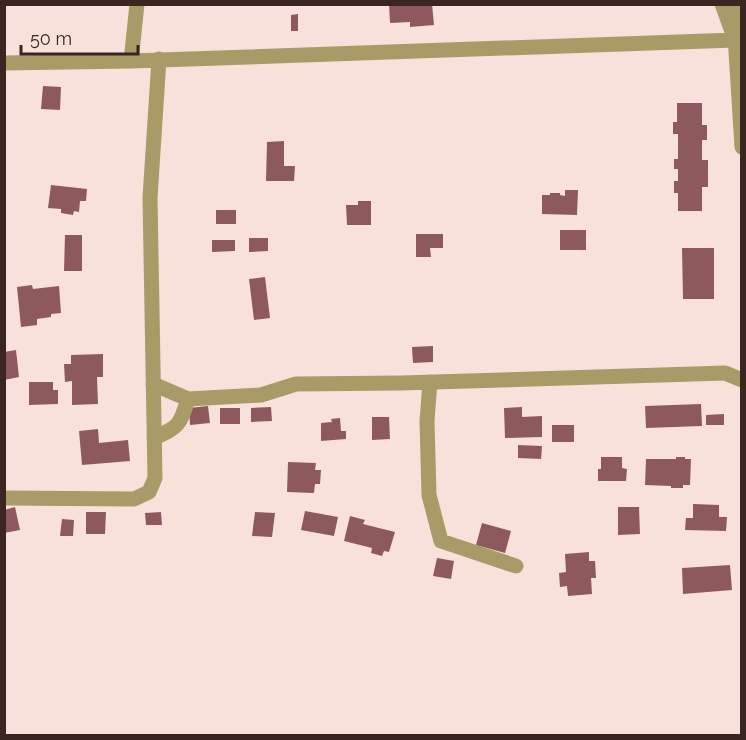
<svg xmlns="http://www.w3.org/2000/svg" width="746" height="740" font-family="Raleway,sans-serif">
<rect width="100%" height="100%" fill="#f8e1db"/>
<path fill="#8d595d" d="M 389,4 L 432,4 L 434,25 L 410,27 L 410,22 L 390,23 Z
M 298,14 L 298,31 L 291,31 L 291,15 Z
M 43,86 L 61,87 L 60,110 L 41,109 Z
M 677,103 L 702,103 L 702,125 L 707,125 L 707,140 L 702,140 L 702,160 L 708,160 L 708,187 L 702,187 L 702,211 L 678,211 L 678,193 L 674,193 L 674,181 L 678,181 L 678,169 L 674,169 L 674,159 L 678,159 L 678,134 L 673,134 L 673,122 L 677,122 Z
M 284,141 L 284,166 L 295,166 L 294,181 L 266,181 L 267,142 Z
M 51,185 L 87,189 L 86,201 L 80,201 L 79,212 L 74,211 L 73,215 L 61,213 L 61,209 L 48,208 Z
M 565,190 L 578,190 L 577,215 L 542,214 L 542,195 L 550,195 L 550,193 L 560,193 L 560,195 L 565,196 Z
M 358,201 L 371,201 L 371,225 L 347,225 L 346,205 L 358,205 Z
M 216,210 L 236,210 L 236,224 L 216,224 Z
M 560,230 L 586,230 L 586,250 L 560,250 Z
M 416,234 L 443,234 L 443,248 L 430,248 L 431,257 L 416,257 Z
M 65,235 L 82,235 L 82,271 L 64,271 Z
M 249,238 L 268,238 L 268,251 L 249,252 Z
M 212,240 L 235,240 L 235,251 L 212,252 Z
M 682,248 L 714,248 L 714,299 L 683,299 Z
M 265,277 L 270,318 L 254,320 L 249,279 Z
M 32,285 L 33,289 L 59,286 L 61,313 L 51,314 L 51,317 L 37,319 L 37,325 L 21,327 L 17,287 Z
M 433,346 L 433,362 L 413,363 L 412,347 Z
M 16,350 L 19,377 L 4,380 L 4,352 Z
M 103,354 L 103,377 L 97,377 L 98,404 L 72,405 L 72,381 L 65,382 L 64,364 L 71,364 L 71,355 Z
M 29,382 L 53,382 L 53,390 L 58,390 L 58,404 L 29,405 Z
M 701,404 L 702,426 L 646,428 L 645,406 Z
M 208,406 L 210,423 L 190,425 L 189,408 Z
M 271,407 L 272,421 L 251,422 L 251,408 Z
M 522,407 L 522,417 L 542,416 L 542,437 L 505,438 L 504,408 Z
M 220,408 L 240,408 L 240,424 L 220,424 Z
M 724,414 L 724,425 L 706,425 L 706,415 Z
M 372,417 L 389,417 L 390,439 L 372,440 Z
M 340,418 L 341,431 L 346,431 L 346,439 L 321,441 L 321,423 L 332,422 L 331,419 Z
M 552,425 L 574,425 L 574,442 L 552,442 Z
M 98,429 L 99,443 L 128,440 L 130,461 L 82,465 L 79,431 Z
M 518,445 L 542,446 L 541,459 L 518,458 Z
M 601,457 L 622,457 L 622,468 L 627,469 L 626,481 L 598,481 L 598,469 L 601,469 Z
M 676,457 L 685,457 L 685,459 L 691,459 L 690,485 L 683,485 L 683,488 L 671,488 L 671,486 L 645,485 L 646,459 L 676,459 Z
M 288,462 L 316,463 L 315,470 L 321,470 L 320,484 L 315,484 L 314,493 L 287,492 Z
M 693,504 L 719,505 L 719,517 L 727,517 L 726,531 L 685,530 L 686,518 L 693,518 Z
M 15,507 L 20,530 L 4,533 L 4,510 Z
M 618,507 L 639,507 L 640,534 L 618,535 Z
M 305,511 L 338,517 L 334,536 L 301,530 Z
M 86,512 L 106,512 L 105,534 L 86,534 Z
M 161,512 L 162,525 L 146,525 L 145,513 Z
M 255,512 L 275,513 L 272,537 L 252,536 Z
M 350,516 L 365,520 L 363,524 L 395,532 L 389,552 L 384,551 L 382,556 L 371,553 L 372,548 L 344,541 Z
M 62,519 L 74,520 L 73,536 L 60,536 Z
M 482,523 L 511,531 L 505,553 L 476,545 Z
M 589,552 L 589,561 L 595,561 L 596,578 L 591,578 L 592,594 L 568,596 L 567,586 L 560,587 L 559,573 L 566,572 L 565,554 Z
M 437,558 L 454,561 L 451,579 L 433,576 Z
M 730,565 L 732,590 L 683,594 L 682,568 Z"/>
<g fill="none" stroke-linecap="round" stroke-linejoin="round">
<path stroke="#a99b67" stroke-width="15" d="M 137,4 L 131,61 L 735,40 L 722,4
M 733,4 L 742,147
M 4,63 L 131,61
M 430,382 L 427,421 L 429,495 L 441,541 L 516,566
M 153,384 L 188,399 L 261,395 L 296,384 L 401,383 L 725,373 L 742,380
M 154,438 C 179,427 180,425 188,399
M 4,498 L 134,499 L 149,492 L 155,478 L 150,198 L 159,59"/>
</g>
<rect width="746" height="740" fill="none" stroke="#3b2520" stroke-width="12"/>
<path d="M21 45v9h117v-9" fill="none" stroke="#3b2520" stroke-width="3"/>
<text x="30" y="45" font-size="18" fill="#3b2520" stroke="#f8e1db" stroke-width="4.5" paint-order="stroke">50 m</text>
</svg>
